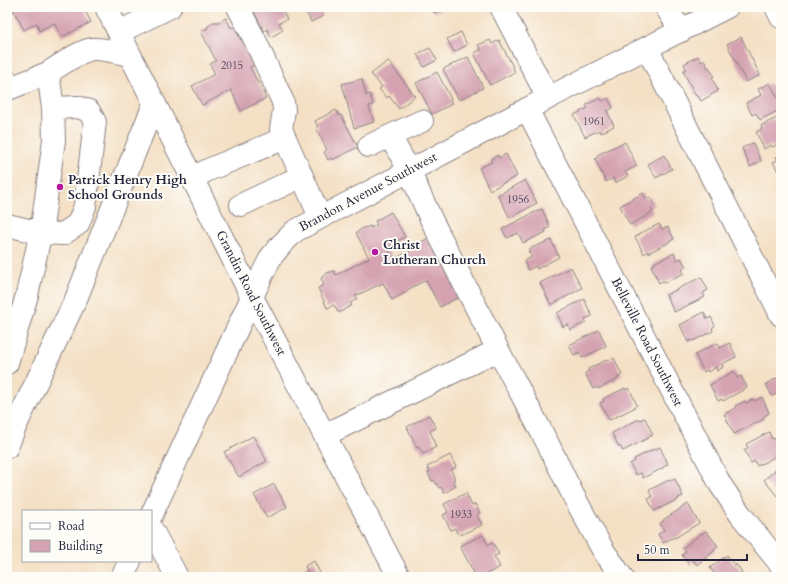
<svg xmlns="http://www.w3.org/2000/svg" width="788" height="584" font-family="Cardo,serif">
<rect width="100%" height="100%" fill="#fdfcf7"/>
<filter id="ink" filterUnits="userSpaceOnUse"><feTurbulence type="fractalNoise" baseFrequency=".025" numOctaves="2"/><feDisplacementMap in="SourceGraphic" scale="8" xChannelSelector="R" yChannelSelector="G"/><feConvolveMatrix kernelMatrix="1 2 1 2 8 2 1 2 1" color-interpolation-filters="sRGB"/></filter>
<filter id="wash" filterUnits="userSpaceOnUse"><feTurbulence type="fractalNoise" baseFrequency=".012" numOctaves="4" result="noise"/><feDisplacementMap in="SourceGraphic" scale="16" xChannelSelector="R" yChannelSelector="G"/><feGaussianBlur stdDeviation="0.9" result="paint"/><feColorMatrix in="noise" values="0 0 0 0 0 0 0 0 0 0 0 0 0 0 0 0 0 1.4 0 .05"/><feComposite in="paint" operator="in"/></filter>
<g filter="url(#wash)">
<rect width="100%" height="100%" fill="#f4e0c5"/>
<g id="blocks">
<path fill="#d4a2b1" d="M 12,7 L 83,7 L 91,22 L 62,37 L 54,23 L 39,31 L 37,23 L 24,30 Z
M 262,7 L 264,9 L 267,7 L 290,7 L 283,11 L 287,19 L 279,23 L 283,30 L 271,37 L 267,29 L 264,31 L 254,12 Z
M 297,7 L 319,7 L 323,16 L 311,22 L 306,12 L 304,13 L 303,11 L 299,12 Z
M 431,7 L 446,7 L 434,13 Z
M 226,18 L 231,28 L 234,26 L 241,40 L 245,39 L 256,64 L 250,67 L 266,98 L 241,111 L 231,90 L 202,105 L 192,86 L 215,74 L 210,64 L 216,61 L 201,31 L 208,28 L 207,27 L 213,22 L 219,22 Z
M 461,32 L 467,45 L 454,52 L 447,39 Z
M 741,37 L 760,75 L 746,82 L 727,44 Z
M 490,40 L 492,44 L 499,40 L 513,67 L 513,68 L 515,72 L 490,85 L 474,53 L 481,50 L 478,45 Z
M 430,48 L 437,60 L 424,67 L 417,54 Z
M 698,56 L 701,62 L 704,60 L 708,68 L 709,67 L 714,76 L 712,77 L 718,91 L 701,101 L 698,96 L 696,96 L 683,71 L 686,69 L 684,64 Z
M 468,57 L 481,83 L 483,88 L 459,100 L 443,69 Z
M 388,61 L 415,96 L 399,109 L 389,96 L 387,98 L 379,89 L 382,87 L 371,74 Z
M 437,72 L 451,99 L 450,100 L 452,104 L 432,114 L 416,83 Z
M 362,79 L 366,95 L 370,94 L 373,105 L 369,106 L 374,122 L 354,128 L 342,84 Z
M 770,83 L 781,104 L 781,109 L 760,120 L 756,113 L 752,115 L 746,103 L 761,95 L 758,89 Z
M 600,98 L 602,101 L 608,98 L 613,108 L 607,111 L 614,126 L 601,133 L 599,130 L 585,137 L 574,115 L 588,108 L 586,105 Z
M 336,110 L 340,116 L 341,115 L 358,147 L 332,160 L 331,158 L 328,160 L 324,152 L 327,150 L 316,128 L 318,127 L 315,121 Z
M 781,116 L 781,143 L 772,147 L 771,145 L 764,149 L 756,132 L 762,129 L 761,126 L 762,125 Z
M 625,142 L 637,166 L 625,172 L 628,176 L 615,183 L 613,178 L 606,182 L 595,159 L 598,157 L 597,155 L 620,144 L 620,145 Z
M 753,143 L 761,161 L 750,167 L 742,148 Z
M 506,154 L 517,176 L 490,190 L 479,168 L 492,162 L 491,159 L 498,155 L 499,158 Z
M 664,155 L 672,169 L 656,178 L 648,164 Z
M 781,155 L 781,177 L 773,162 L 778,160 L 776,157 Z
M 525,180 L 537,203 L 510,218 L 498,195 Z
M 643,193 L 646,199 L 650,197 L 655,205 L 651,208 L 653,212 L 630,225 L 620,206 Z
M 542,209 L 550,227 L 545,230 L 546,232 L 523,243 L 518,233 L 507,238 L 502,229 L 535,212 L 536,212 Z
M 391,212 L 405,237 L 387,247 L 394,259 L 412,250 L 411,247 L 435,235 L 465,294 L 440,307 L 426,280 L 407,290 L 408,291 L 392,300 L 383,283 L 355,296 L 357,299 L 350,303 L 352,305 L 339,313 L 334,305 L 327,308 L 318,288 L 324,285 L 321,278 L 327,273 L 334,271 L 336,275 L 369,258 L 356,233 L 363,228 L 371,226 L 371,228 L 377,225 L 375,221 Z
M 659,224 L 662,229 L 668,227 L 674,239 L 668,242 L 668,243 L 648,253 L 648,251 L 644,254 L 635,237 L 639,235 L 639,234 Z
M 551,240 L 559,257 L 537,269 L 536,266 L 528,270 L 524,261 L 532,257 L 528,251 L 530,251 L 529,249 Z
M 674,253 L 677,260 L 681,258 L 686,267 L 682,269 L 684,273 L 664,283 L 663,281 L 659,283 L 651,266 L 655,264 L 654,263 Z
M 571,267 L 582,288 L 551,305 L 540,283 Z
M 701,277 L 708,290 L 703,293 L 705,297 L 674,312 L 666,295 Z
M 584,299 L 592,316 L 585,319 L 586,322 L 570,330 L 568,324 L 563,327 L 557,313 Z
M 704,312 L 707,319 L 711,317 L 715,326 L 712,328 L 713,331 L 693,341 L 692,340 L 688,342 L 680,325 Z
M 599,330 L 606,346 L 582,358 L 579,352 L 574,355 L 569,345 Z
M 718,343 L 720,348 L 730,343 L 736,357 L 722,364 L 723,367 L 717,371 L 716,367 L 708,372 L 707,370 L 704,372 L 695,355 L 699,353 L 699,352 Z
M 614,358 L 622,375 L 617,378 L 618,379 L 598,389 L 597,387 L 593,389 L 585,373 L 589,371 L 588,369 L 608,359 L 609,361 Z
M 734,371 L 737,378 L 741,376 L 747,387 L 743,389 L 743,390 L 723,401 L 722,399 L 718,401 L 710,385 Z
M 781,376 L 781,392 L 772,396 L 766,384 Z
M 625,388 L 625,390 L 629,388 L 637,405 L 634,407 L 634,408 L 609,420 L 600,403 L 604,401 L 603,399 Z
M 762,397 L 769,413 L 763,417 L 764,419 L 734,434 L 724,414 L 736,408 L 735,406 L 745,401 L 746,403 L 753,399 L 754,401 Z
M 429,415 L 436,428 L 430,431 L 434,440 L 433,440 L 436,447 L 423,454 L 419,447 L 417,448 L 407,427 Z
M 645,418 L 653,435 L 648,437 L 648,438 L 623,451 L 620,446 L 619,447 L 612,433 L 639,419 L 639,420 Z
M 769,432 L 772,439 L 774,438 L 776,442 L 777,442 L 781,451 L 774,455 L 775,457 L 757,466 L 755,461 L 751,463 L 744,449 L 748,448 L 746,444 Z
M 253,436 L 267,461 L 239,477 L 224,452 Z
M 660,447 L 668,464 L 663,467 L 663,468 L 643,478 L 641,473 L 636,475 L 630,464 L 635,461 L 634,459 L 654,449 L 654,450 Z
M 450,455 L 456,467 L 451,470 L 455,479 L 453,480 L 456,486 L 444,493 L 441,487 L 439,488 L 434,480 L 432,481 L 428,473 L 430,472 L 427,467 Z
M 781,465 L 781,493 L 777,496 L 764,480 Z
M 675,479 L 683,496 L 678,498 L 679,499 L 654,511 L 648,499 L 652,497 L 649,490 L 669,480 L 670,481 Z
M 274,484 L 287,507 L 267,518 L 254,495 Z
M 466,493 L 472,506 L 475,504 L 480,513 L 477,515 L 482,525 L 460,535 L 458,533 L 457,533 L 455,528 L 451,530 L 443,515 L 448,512 L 444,504 Z
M 688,504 L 699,523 L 675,538 L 674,537 L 663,543 L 658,534 L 664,530 L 660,523 L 664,521 L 663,520 Z
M 706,531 L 718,546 L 714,549 L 715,550 L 697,565 L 693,560 L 689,564 L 682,555 L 686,551 L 683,548 L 701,533 L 702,534 Z
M 483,535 L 488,545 L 493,543 L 499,554 L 494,556 L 500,567 L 481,577 L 476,577 L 460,546 Z
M 727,555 L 735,566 L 736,564 L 742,572 L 736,577 L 728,577 L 727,576 L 726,577 L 717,577 L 710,568 Z
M 314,561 L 322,577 L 300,577 L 308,573 L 305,566 Z"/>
</g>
</g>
<g filter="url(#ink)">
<use href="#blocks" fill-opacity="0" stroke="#8b8180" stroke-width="1"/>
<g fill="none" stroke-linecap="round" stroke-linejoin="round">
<defs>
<path id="minor" d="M 106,7 L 252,297
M 238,7 L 255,40 L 283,102 L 284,110 L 281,129 L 320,217
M 501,7 L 548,98
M 666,7 L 681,31
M 776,7 L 781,17
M 119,32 L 170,7
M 647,48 C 691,137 737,226 781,315
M 48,73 C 59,66 81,50 93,49 C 104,48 119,53 130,55
M 7,81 L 8,89 L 48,73 L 53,108 L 54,140 L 42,227 L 27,295 L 7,363
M 527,109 L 720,484 L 740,514 L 781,565
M 422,121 L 390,136 L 409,170 L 431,219 L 498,350 L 548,444 L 573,495 L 603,550 L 622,577
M 369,146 L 390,136
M 193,178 L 208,170 L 285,138
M 241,205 L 302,176
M 7,225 L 41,233 L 63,234 L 78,224 L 85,206 L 95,122 L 89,111 L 78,107 L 53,108
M 325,435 L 498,350
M 7,447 L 15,427 L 76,299 L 154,104
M 151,528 L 177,577"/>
<path id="major" d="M 252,297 L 399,577
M 151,516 L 263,273 L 271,257 L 281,245 L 295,231 L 548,98 L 727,7
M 122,577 L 130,561"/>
</defs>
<use href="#minor" stroke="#8b8180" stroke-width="24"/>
<use href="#major" stroke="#8b8180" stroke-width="24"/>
<use href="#minor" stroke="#fff" stroke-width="22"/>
<use href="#major" stroke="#fff" stroke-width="22"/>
</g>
</g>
<g fill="#b5179e" stroke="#fdfcf7" stroke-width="1.5">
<circle cx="60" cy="187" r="4"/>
<circle cx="375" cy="252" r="4"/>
</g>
<g text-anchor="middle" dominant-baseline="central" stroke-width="4" stroke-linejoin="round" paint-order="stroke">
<g font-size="11" fill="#4e4258">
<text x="232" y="65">2015</text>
<text x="594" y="121">1961</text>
<text x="518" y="199">1956</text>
<text x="461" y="514">1933</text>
</g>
<g font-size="13" font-weight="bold" fill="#22223b" stroke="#fdfcf7" text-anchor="start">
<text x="68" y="180">Patrick Henry High<tspan x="68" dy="15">School Grounds</tspan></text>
<text x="383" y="245">Christ<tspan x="383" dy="15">Lutheran Church</tspan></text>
</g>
<g font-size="13" fill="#22223b" stroke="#fdfcf7">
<text transform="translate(368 192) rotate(-28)">Brandon Avenue Southwest</text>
<text transform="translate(251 293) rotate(63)">Grandin Road Southwest</text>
<text transform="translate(647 342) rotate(63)">Belleville Road Southwest</text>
</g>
</g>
<rect width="788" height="584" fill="none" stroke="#fdfcf7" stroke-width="24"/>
<rect x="22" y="510" width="130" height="52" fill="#fdfcf7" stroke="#a5a5ac"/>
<rect x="30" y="523" width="20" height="6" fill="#ffffff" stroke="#a5a5ac"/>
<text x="58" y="530" font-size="12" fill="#22223b">Road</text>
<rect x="30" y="540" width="20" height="12" fill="#d4a2b1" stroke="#a5a5ac"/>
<text x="58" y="550" font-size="12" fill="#22223b">Building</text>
<path d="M638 554v6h109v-6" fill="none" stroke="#22223b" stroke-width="2"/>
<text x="644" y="554" font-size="12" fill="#22223b" stroke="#fdfcf7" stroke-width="3" paint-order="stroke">50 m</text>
</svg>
